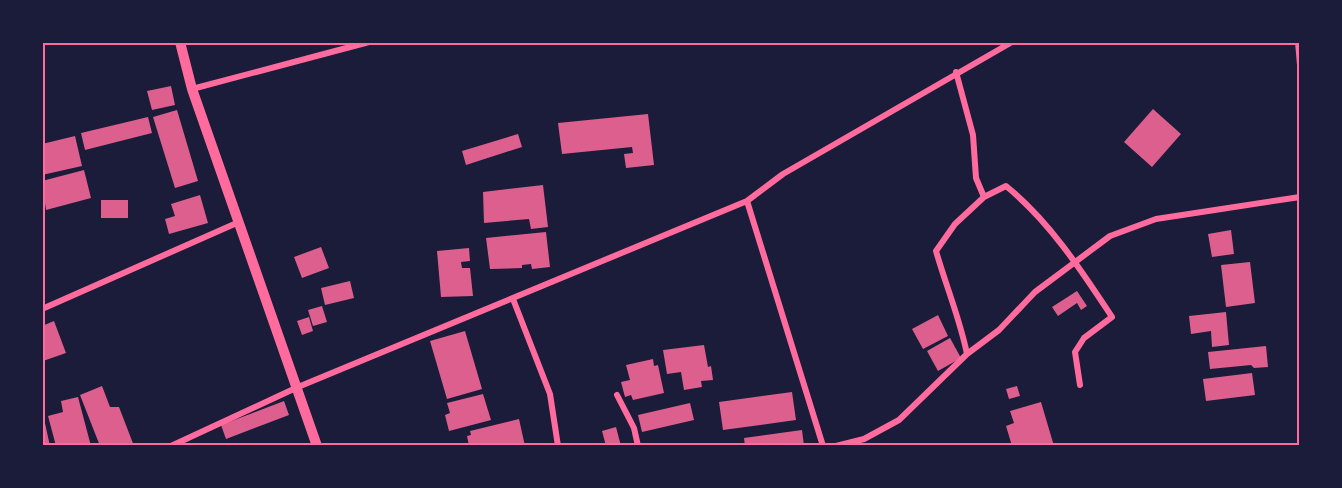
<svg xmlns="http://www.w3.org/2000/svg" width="1342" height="488" font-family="Barlow,sans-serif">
<rect width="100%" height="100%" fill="#1b1b3a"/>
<path fill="#dd5f8e" d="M 171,86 L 175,105 L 152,110 L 147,91 Z
M 1153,109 L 1181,134 L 1152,167 L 1124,142 Z
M 177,110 L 198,181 L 175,188 L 153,117 Z
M 648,114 L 654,165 L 626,168 L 624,154 L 633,153 L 632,147 L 562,154 L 558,123 Z
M 148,117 L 152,133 L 85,150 L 81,133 Z
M 518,134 L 522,147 L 466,165 L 462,151 Z
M 75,136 L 82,166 L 42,175 L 42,144 Z
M 84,170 L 91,198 L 46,210 L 42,181 Z
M 543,185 L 548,227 L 531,229 L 529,219 L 484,223 L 483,192 Z
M 200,195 L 208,223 L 169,234 L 165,219 L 175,216 L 171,204 Z
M 101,200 L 128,200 L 128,218 L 101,218 Z
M 1231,230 L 1234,254 L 1212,257 L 1208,234 Z
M 546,232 L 550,267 L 532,269 L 531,264 L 522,265 L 522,268 L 490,269 L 486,238 Z
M 321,247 L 329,268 L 302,278 L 294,257 Z
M 469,248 L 470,261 L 461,262 L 462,268 L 470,268 L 473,296 L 441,297 L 437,251 Z
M 1250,262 L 1255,303 L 1226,307 L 1221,265 Z
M 350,281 L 354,298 L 325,305 L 321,288 Z
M 1077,291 L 1087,306 L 1081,310 L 1077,303 L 1058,316 L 1052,307 Z
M 322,306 L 327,322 L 313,326 L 308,310 Z
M 1226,312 L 1229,345 L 1212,347 L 1211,331 L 1191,334 L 1189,316 Z
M 938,315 L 948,336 L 923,349 L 912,329 Z
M 309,317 L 313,331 L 302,335 L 297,321 Z
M 54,321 L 66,353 L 43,361 L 42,326 Z
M 465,331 L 482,389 L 447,399 L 430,341 Z
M 950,338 L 961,358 L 938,371 L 927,351 Z
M 704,345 L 708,367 L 711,366 L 713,380 L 701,381 L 702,387 L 684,390 L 681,372 L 667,374 L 663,350 Z
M 1266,346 L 1268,367 L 1254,368 L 1251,365 L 1210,369 L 1208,352 Z
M 653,359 L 654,366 L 658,365 L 664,393 L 633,400 L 631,395 L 625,397 L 621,382 L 630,380 L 626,365 Z
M 1252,373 L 1255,395 L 1206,401 L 1203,379 Z
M 102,386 L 110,407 L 119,407 L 134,446 L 100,446 L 80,395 Z
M 1017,386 L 1020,396 L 1009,399 L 1006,389 Z
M 792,392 L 796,420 L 723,430 L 719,402 Z
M 483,394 L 491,420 L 449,431 L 445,415 L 450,413 L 447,403 Z
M 78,397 L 91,446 L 56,446 L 48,416 L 63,412 L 61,401 Z
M 284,401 L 289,415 L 226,439 L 221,425 Z
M 1041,402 L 1054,446 L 1012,446 L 1006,426 L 1014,423 L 1010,411 Z
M 690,403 L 694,420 L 642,432 L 638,415 Z
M 42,414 L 43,414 L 50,446 L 42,446 Z
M 519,419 L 525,446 L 469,446 L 467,436 L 471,435 L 470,431 Z
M 616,427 L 621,446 L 606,446 L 602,431 Z
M 802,430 L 804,446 L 745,446 L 744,438 Z"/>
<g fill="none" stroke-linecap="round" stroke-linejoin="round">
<path stroke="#ff6b9d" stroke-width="6" d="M 1298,42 L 1300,65
M 956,72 L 973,135 L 976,178 L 984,197 L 955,224 L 936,251 C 946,286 960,319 967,354
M 192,89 L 369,42
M 984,197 L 1006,186 C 1050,222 1081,270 1112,317 L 1084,338 L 1075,352 L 1080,385
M 747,201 L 823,446
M 513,299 L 550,394 L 558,446
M 42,309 L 239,222
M 617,395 L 634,428 L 638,446
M 171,446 L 298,387 L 747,201 L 783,174 L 1012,42
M 836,446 L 864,439 L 899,420 L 967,354 L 999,330 L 1035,292 L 1110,236 L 1156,219 L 1300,197"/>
<path stroke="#ff6b9d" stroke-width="10" d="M 180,42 L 192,89 L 317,446"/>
</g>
<rect width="1342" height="488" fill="none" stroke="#1b1b3a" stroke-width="87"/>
<rect x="44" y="44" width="1254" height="400" fill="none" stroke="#ff6b9d" stroke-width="2"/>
</svg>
